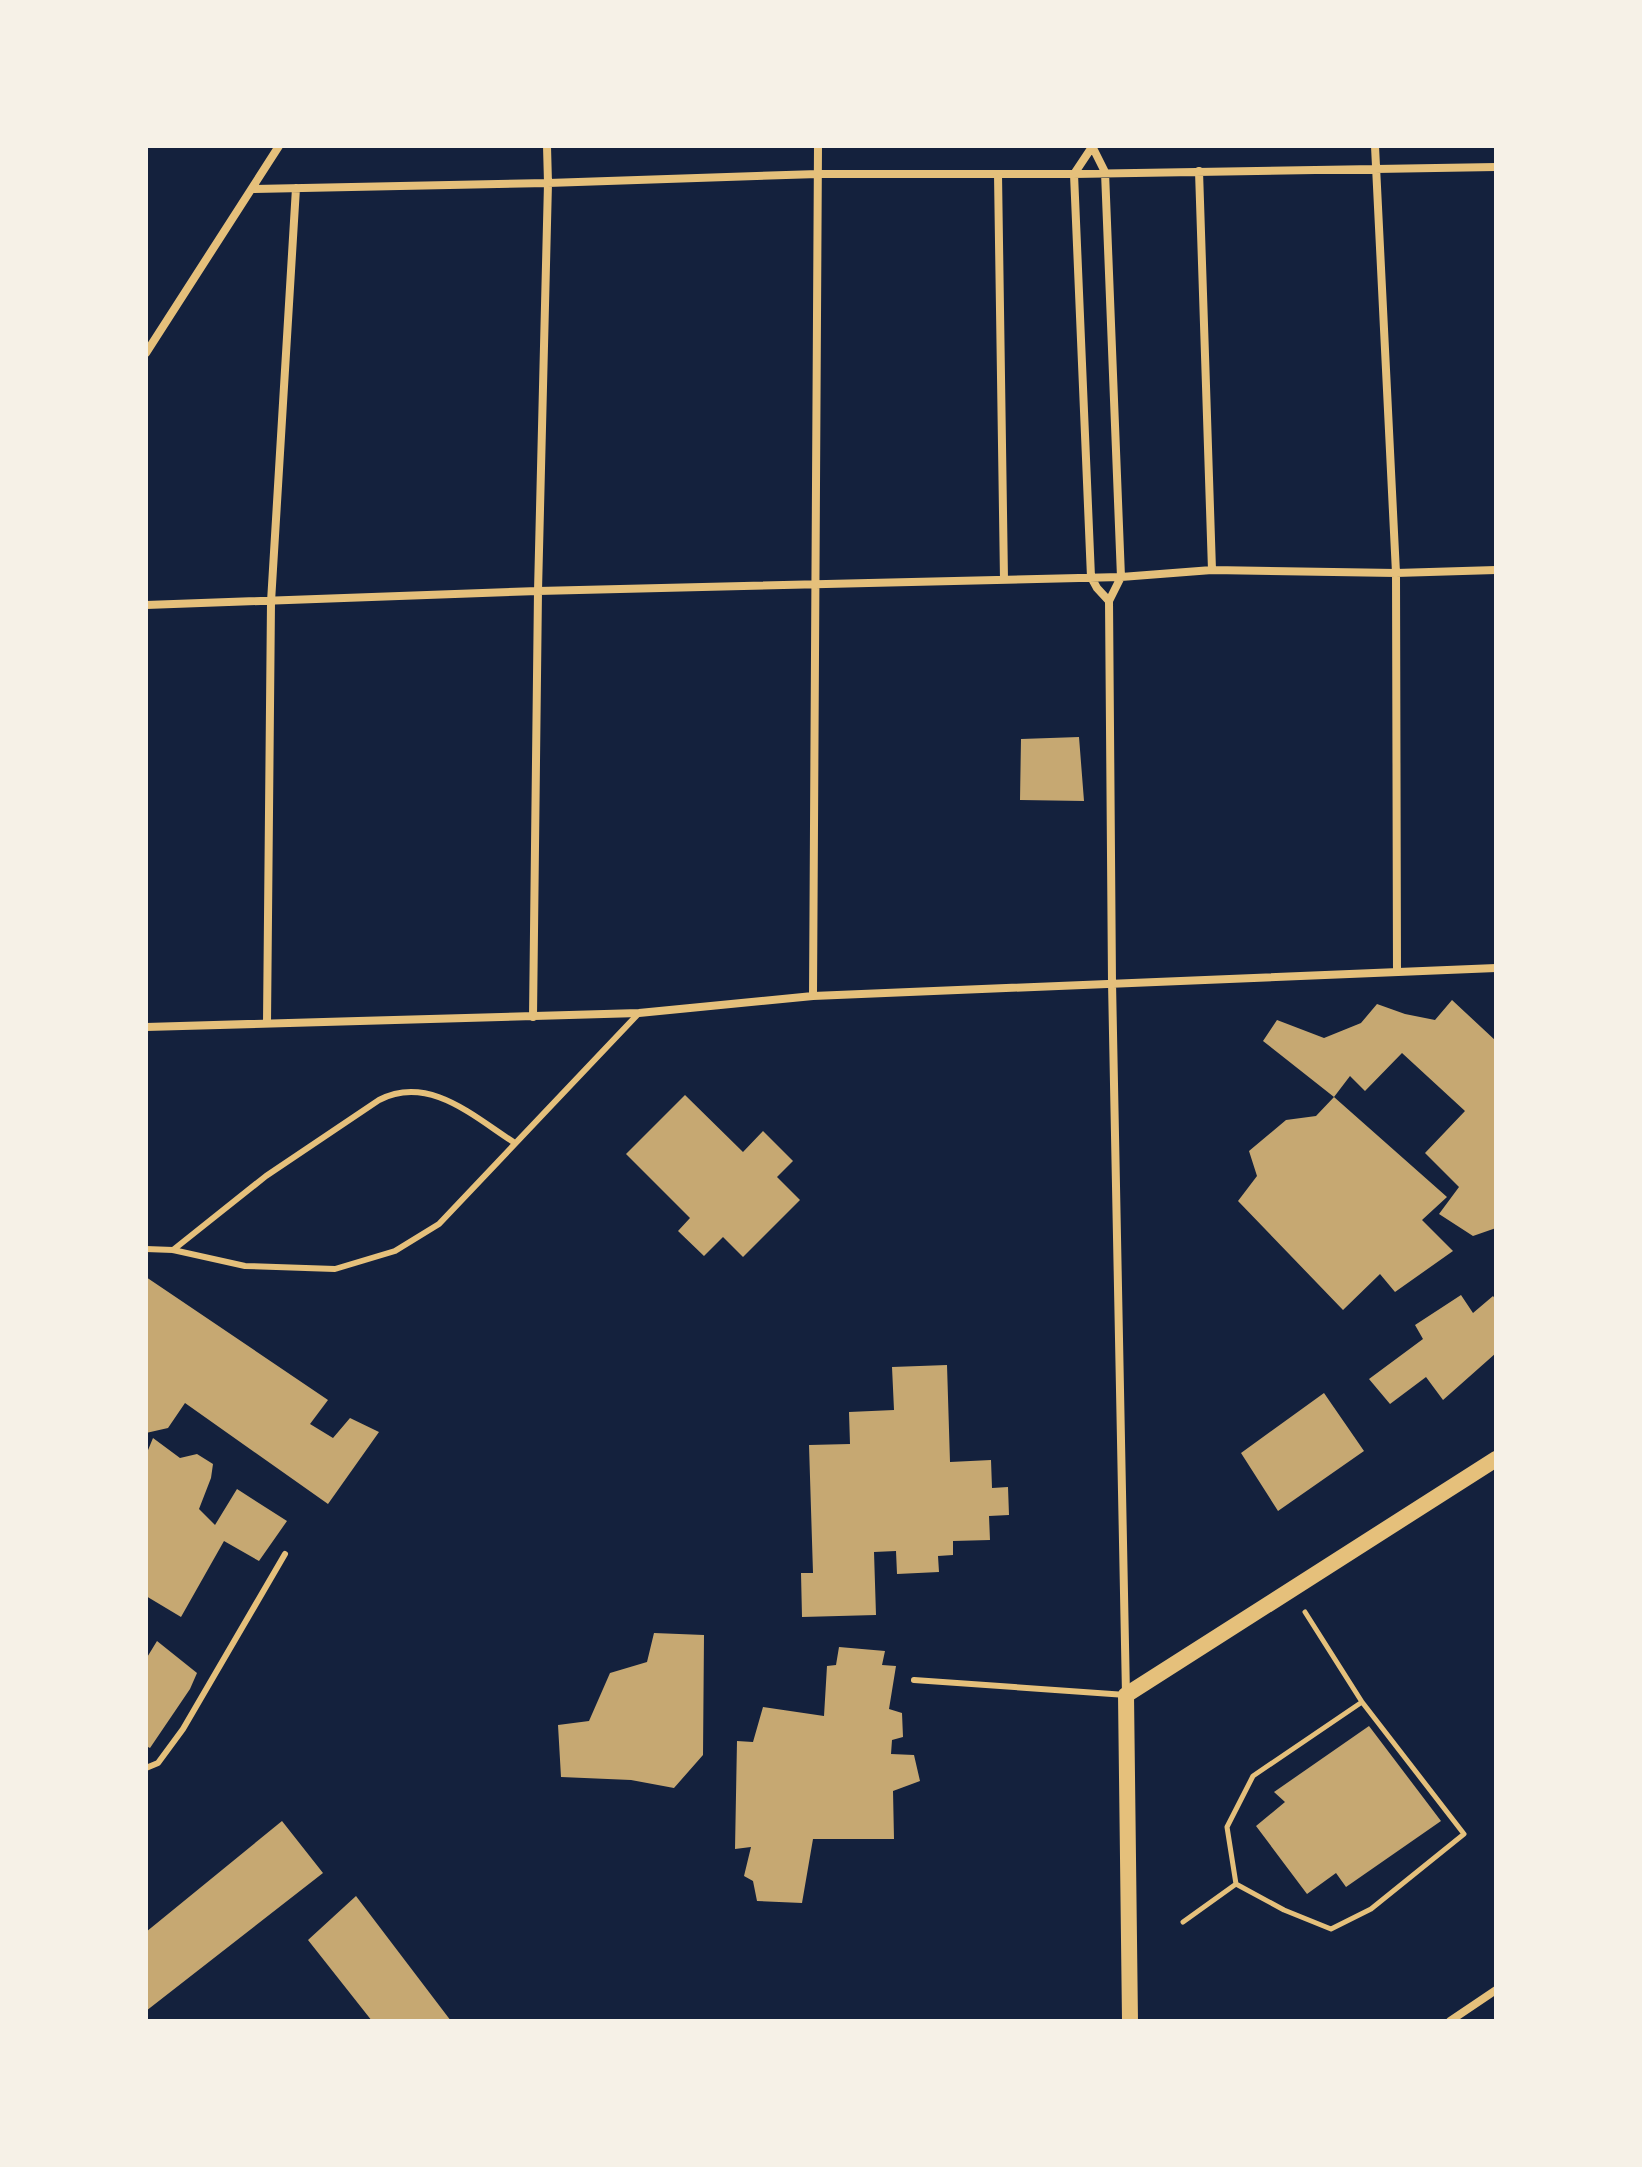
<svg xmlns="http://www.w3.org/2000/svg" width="1642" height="2167" font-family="Merriweather,serif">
<rect width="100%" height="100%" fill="#14213d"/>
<path fill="#c6a872" d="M 1079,737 L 1084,801 L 1020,800 L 1021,739 Z
M 1452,1000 L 1496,1041 L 1496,1228 L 1473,1236 L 1439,1214 L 1459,1187 L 1425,1153 L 1465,1111 L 1402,1053 L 1365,1091 L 1350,1076 L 1334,1097 L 1447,1197 L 1422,1220 L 1453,1251 L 1395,1292 L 1380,1274 L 1343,1310 L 1238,1201 L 1257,1176 L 1249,1151 L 1286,1120 L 1316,1116 L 1334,1097 L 1263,1041 L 1277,1020 L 1324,1038 L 1361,1023 L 1377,1004 L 1405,1014 L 1435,1020 Z
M 685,1095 L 743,1152 L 763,1131 L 793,1161 L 777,1177 L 800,1200 L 743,1257 L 723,1237 L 704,1256 L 678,1231 L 690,1218 L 626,1154 Z
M 146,1277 L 328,1400 L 310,1424 L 333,1438 L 350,1418 L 379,1432 L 328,1504 L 185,1403 L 168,1428 L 146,1433 Z
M 1461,1295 L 1473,1313 L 1493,1296 L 1496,1300 L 1496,1353 L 1443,1400 L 1426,1377 L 1390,1404 L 1369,1379 L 1423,1339 L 1415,1325 Z
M 947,1365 L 950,1462 L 991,1460 L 992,1488 L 1008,1487 L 1009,1515 L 989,1516 L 990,1540 L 953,1541 L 953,1555 L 938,1556 L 939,1572 L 897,1574 L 896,1551 L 874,1552 L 876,1615 L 802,1617 L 801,1573 L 813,1573 L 809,1445 L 850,1444 L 849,1412 L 894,1410 L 892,1367 Z
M 1324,1393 L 1364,1451 L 1278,1511 L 1241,1453 Z
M 153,1438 L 180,1458 L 197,1454 L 213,1464 L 211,1478 L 199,1509 L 215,1525 L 237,1489 L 287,1521 L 259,1561 L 224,1541 L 181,1617 L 146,1596 L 146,1455 Z
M 654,1633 L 704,1635 L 703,1755 L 674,1788 L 631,1780 L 561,1777 L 558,1725 L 589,1721 L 610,1673 L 647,1662 Z
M 157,1641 L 197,1673 L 190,1689 L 150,1748 L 146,1746 L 146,1659 Z
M 839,1647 L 885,1651 L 882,1665 L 896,1666 L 889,1709 L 902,1713 L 903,1737 L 892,1740 L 891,1754 L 914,1755 L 920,1781 L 893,1791 L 894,1839 L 813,1839 L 802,1903 L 757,1901 L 753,1881 L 744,1876 L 751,1847 L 735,1849 L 737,1741 L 753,1742 L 763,1707 L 824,1716 L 827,1666 L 836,1665 Z
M 1369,1726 L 1441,1821 L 1346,1887 L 1336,1873 L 1307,1894 L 1256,1826 L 1285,1802 L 1274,1792 Z
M 282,1821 L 323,1873 L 146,2011 L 146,1932 Z
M 356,1896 L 451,2021 L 372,2021 L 308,1940 Z"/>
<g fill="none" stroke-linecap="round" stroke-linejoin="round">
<path stroke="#e5c07b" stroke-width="5" d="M 1236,1884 L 1284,1910 L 1331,1929 L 1371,1909 L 1464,1834 L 1362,1702
M 1183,1922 L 1236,1884 L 1227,1827 L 1253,1776 L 1362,1702 L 1305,1612"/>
<path stroke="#e5c07b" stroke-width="6" d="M 146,1249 L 173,1250 L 245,1266 L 335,1269 L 395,1251 L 439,1224 L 639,1013
M 173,1250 L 266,1176 L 379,1100 C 429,1074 474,1117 515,1143
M 914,1680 L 1126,1695
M 146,1768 L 158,1763 L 183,1729 L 285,1554"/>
<path stroke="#e5c07b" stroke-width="8" d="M 1092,146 L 1105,172 L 1121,577 L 1109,601 L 1112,982 L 1126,1695
M 1375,146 L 1396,573 L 1397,972
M 1092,147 L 1074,174 L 1091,577 L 1097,588 L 1109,601
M 1199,171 L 1212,570
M 998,174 L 1004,580
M 252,189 L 548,183 L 818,174 L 1074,174 L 1496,167
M 146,353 L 279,146
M 146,605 L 538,591 L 1121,577 L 1212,570 L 1396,573 L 1496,570
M 813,996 L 818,146
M 533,1017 L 538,591 L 548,183 L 547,146
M 267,1023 L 271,602 L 296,188
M 146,1027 L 639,1013 L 813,996 L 1496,968
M 1450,2021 L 1496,1990"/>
<path stroke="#e5c07b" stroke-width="16" d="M 1130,2021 L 1126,1695 L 1496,1459"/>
</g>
<rect width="1642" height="2167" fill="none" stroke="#f6f1e7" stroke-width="296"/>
</svg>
